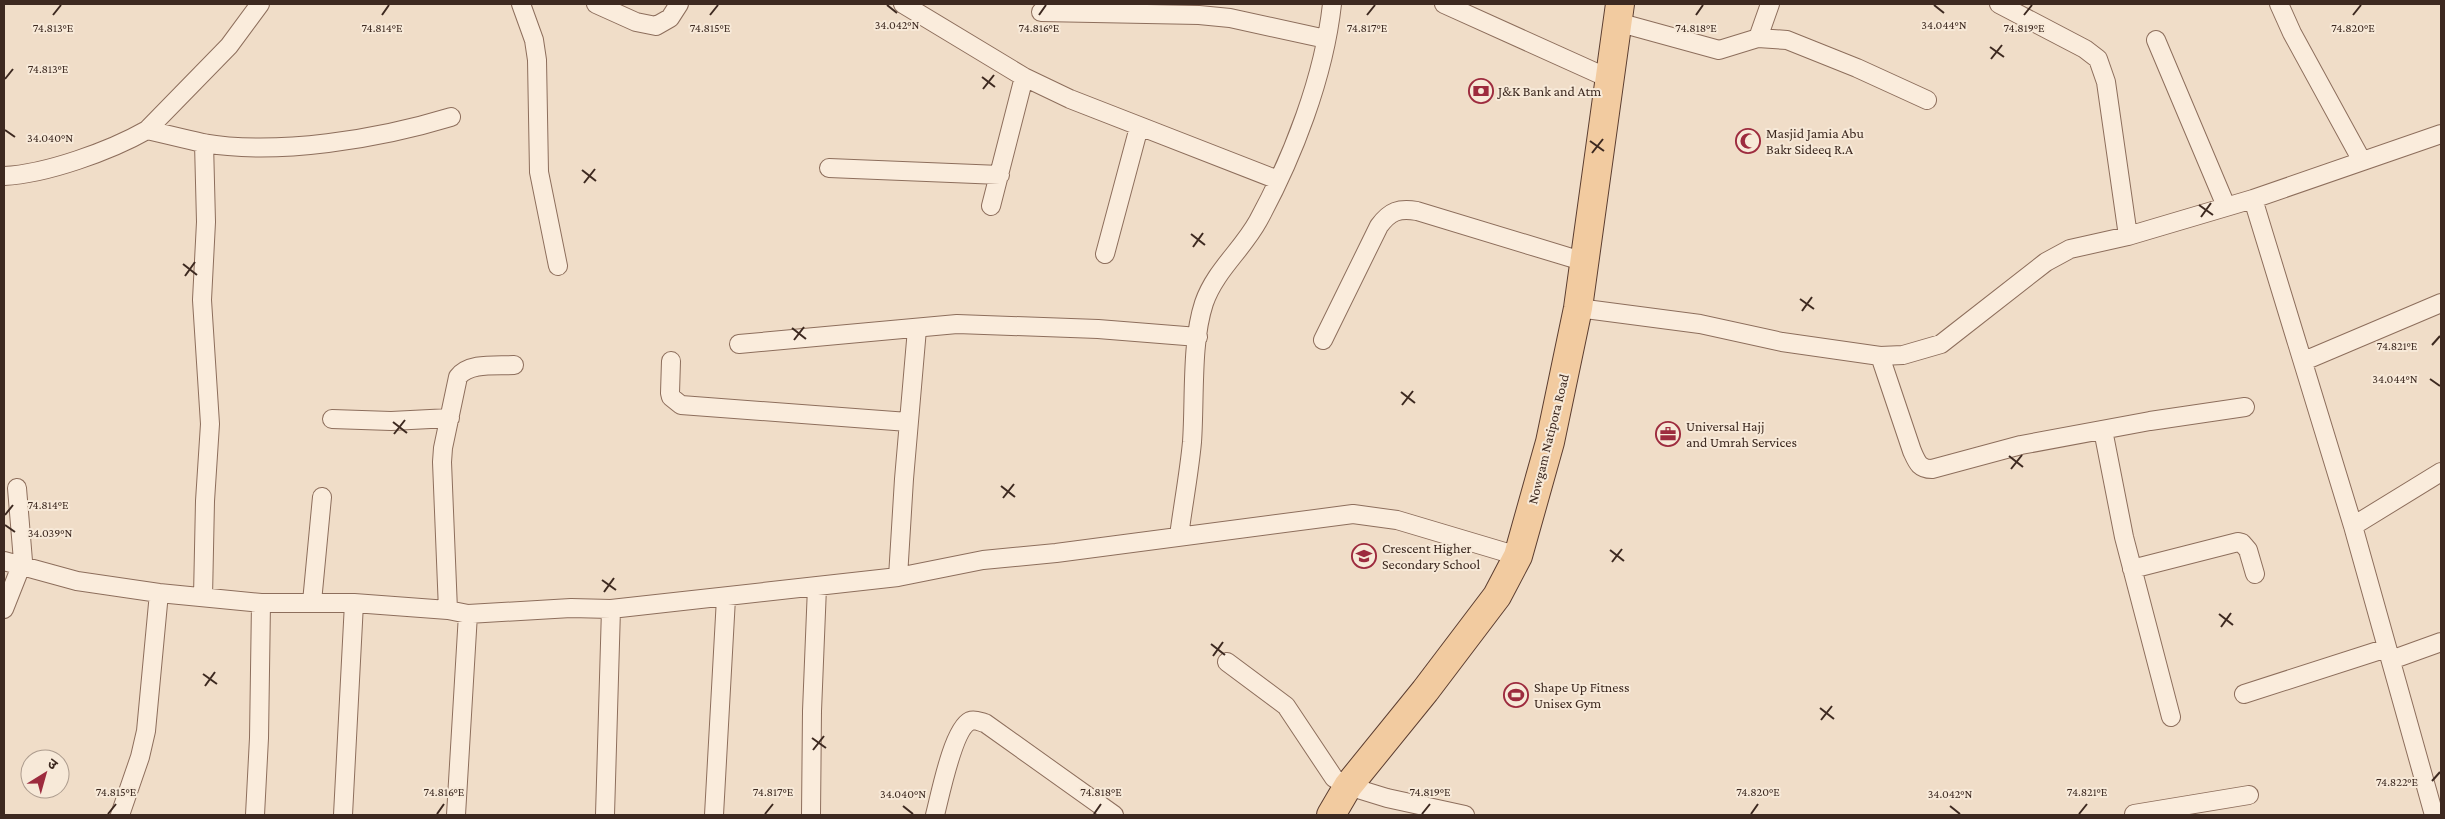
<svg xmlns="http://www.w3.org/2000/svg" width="2445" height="819" font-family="'Crimson Pro','Noto Sans Devanagari',serif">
<rect width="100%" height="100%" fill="#f0ddc8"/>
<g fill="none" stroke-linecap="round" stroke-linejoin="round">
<defs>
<path id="minor" d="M 521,4 L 534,40 L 537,60 L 539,172 L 558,266
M 596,4 L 636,22 L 656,26 L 670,18 L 679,4
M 903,4 L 1024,77 L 1070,99 L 1278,180
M 1444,4 L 1608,78
M 1999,4 L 2085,49 L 2098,59 L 2106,82 L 2128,236
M 2279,4 L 2292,33 L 2362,161
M 1041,12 L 1199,15 L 1230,18 L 1326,39
M 1617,22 L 1719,50 L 1758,38 L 1787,40 L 1857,68 L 1927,100
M 1758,38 L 1770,4
M 2156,40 L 2226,206
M 147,130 C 165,134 184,139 203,143 C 277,156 379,139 451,117
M 829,168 L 1000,175
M 4,176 C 46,174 110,151 147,130 L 229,46 L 260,4
M 2253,199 L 2353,526 L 2434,815
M 991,206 L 1024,77
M 1105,254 L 1139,127
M 1578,308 L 1700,324 L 1782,342 L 1880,356 L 1903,355 L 1941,344 L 2046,262 L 2070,249 L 2128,236 L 2253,199 L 2441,134
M 1323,340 L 1379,226 C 1390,211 1399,208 1417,211 L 1585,262
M 739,344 L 957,324 L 1098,329 L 1198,337
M 1880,356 L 1912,451 C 1917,462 1919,469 1932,469 L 2021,445 L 2150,421 L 2245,407
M 671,361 L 670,393 L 671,397 L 681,405 L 908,422
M 2304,361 L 2441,303
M 332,419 L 391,421 L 450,418
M 2103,430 L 2124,537 L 2171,717
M 2353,526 L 2441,472
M 1179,536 C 1183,505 1189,474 1192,442 C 1195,400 1191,342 1204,303 C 1215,271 1242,250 1258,221 C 1293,157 1324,77 1332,4
M 4,561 L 77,581 L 159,593 L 261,603 L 354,603 L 448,610 L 468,614 L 571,608 L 611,609 L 898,577 L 983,560 L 1056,553 L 1353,514 L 1397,520 L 1518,556
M 2132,569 L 2238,542 L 2242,543 L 2248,550 L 2255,574
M 898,577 L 904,479 L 917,329
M 203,597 L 205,501 L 210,424 L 202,300 L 206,222 L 204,143
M 312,602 L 322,497
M 4,609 L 23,561 L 17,488
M 448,610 L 442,462 L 443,448 L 458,377 C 469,362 497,366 514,365
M 2391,660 L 2441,642
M 1227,662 L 1286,706 L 1334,778 L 1348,786 L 1387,798 L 1465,815
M 2244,694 L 2387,648
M 2134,814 L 2249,795
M 120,815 L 140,757 L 146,731 L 159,593
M 255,815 L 259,738 L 261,603
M 343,815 L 354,603
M 456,815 L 468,614
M 605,815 L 611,609
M 714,815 L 726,598
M 811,815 L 812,711 L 817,587
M 935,815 C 940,796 953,729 970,721 C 975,719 980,722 985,723 L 1114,815"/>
<path id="primary" d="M 1331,815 L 1348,786 L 1425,691 L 1497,596 L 1518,556 L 1550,442 L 1578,308 L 1620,4"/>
</defs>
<use href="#minor" stroke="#8d6e5c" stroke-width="20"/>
<use href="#primary" stroke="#5b3d30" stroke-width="30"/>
<use href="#minor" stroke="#faecdc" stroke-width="18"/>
<use href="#primary" stroke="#f2cba0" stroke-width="28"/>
</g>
<path fill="none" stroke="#3d2920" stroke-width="2" d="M 887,5 L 897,13M 1934,5 L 1944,13M 53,15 L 61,5M 382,15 L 389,5M 710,15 L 718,5M 1039,15 L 1046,5M 1367,15 L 1375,5M 1696,15 L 1703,5M 2024,15 L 2032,5M 2353,15 L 2361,5M 1990,47 L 2004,57M 1991,59 L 2002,45M 982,77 L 995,87M 5,79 L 13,69M 983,89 L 994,75M 5,130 L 15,137M 1590,141 L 1604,151M 1592,153 L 1603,139M 582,170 L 596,181M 584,183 L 595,169M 2199,205 L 2213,215M 2201,217 L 2211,203M 1191,234 L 1205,245M 1193,247 L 1203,233M 183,264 L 197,275M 185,276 L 195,262M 1800,299 L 1814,309M 1802,311 L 1812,297M 792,328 L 806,339M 794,340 L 804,327M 2432,345 L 2440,336M 2430,379 L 2440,386M 1401,392 L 1415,403M 1402,405 L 1413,391M 393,422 L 407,433M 394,434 L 405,420M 2009,456 L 2023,467M 2011,469 L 2022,455M 1001,486 L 1015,497M 1003,498 L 1014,484M 5,515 L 13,505M 5,525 L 15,532M 1610,550 L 1624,561M 1612,562 L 1622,549M 602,580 L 616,590M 604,592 L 614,578M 2219,614 L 2233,625M 2221,627 L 2231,613M 1211,644 L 1225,655M 1213,656 L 1223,642M 203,674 L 217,684M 205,686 L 215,672M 1820,708 L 1834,719M 1821,720 L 1832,706M 812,738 L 826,748M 813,750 L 824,736M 2432,781 L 2440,772M 903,806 L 913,814M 1950,806 L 1960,814M 108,814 L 116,804M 437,814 L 444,804M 765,814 L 773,804M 1094,814 L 1101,804M 1422,814 L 1430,804M 1751,814 L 1758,804M 2079,814 L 2087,804"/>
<defs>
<symbol id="bank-ring" viewBox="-11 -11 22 22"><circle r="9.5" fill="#f7e9d8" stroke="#9d2b3e" stroke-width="1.5"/><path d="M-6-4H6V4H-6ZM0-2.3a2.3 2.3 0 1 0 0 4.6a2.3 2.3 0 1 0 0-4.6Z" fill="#9d2b3e"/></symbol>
<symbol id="mosque-ring" viewBox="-11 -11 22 22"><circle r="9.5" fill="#f7e9d8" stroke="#9d2b3e" stroke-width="1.5"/><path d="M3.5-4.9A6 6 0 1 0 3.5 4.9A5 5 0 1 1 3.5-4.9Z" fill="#9d2b3e"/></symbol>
<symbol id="office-ring" viewBox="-11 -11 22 22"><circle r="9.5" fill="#f7e9d8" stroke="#9d2b3e" stroke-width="1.5"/><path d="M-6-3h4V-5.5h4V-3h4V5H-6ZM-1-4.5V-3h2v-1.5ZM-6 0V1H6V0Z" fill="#9d2b3e"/></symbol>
<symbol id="school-ring" viewBox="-11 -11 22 22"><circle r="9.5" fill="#f7e9d8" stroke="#9d2b3e" stroke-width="1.5"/><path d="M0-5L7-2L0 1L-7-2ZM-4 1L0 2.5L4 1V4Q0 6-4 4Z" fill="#9d2b3e"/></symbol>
<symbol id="stadium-ring" viewBox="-11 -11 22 22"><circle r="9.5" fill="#f7e9d8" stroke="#9d2b3e" stroke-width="1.5"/><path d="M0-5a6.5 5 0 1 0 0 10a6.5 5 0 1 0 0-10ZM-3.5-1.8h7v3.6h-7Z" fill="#9d2b3e"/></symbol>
</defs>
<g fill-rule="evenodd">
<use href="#bank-ring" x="1467" y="77" width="28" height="28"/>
<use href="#mosque-ring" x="1734" y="127" width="28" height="28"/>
<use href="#office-ring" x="1654" y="420" width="28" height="28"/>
<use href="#school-ring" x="1350" y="542" width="28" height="28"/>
<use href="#stadium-ring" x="1502" y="681" width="28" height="28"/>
</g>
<g text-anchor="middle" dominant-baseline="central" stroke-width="4" stroke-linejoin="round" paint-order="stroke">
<g font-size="14" fill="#3d2920" stroke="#f7e9d8" text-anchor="start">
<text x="1498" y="91">J&amp;K Bank and Atm</text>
<text x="1766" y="133">Masjid Jamia Abu<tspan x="1766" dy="16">Bakr Sideeq R.A</tspan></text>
<text x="1686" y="426">Universal Hajj<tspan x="1686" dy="16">and Umrah Services</tspan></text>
<text x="1382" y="548">Crescent Higher<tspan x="1382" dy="16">Secondary School</tspan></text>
<text x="1534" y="687">Shape Up Fitness<tspan x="1534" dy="16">Unisex Gym</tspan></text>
</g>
<g font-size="14" fill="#3d2920" stroke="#f7e9d8">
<text transform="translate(1548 439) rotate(-76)">Nowgam Natipora Road</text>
</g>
</g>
<g font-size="12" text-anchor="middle" fill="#3d2920" stroke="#f7e9d8" stroke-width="4" stroke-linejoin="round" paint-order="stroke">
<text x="897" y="29">34.042°N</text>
<text x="1944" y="29">34.044°N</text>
<text x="53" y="32">74.813°E</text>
<text x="382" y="32">74.814°E</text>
<text x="710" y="32">74.815°E</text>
<text x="1039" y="32">74.816°E</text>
<text x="1367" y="32">74.817°E</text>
<text x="1696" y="32">74.818°E</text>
<text x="2024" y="32">74.819°E</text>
<text x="2353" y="32">74.820°E</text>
<text x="48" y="73">74.813°E</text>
<text x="50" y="142">34.040°N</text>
<text x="2397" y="350">74.821°E</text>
<text x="2395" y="383">34.044°N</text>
<text x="48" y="509">74.814°E</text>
<text x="50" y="537">34.039°N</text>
<text x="2397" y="786">74.822°E</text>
<text x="116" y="796">74.815°E</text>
<text x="444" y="796">74.816°E</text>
<text x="773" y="796">74.817°E</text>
<text x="1101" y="796">74.818°E</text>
<text x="1430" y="796">74.819°E</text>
<text x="1758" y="796">74.820°E</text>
<text x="2087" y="796">74.821°E</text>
<text x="903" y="798">34.040°N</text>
<text x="1950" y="798">34.042°N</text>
</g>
<rect width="2445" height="819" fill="none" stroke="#3d2920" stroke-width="10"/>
<g transform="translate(45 774) rotate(37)"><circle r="24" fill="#f7e9d8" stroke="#ad9c8e"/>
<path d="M0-4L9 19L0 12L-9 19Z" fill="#9d2b3e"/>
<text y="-8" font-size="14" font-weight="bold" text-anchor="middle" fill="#3d2920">उ</text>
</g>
</svg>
